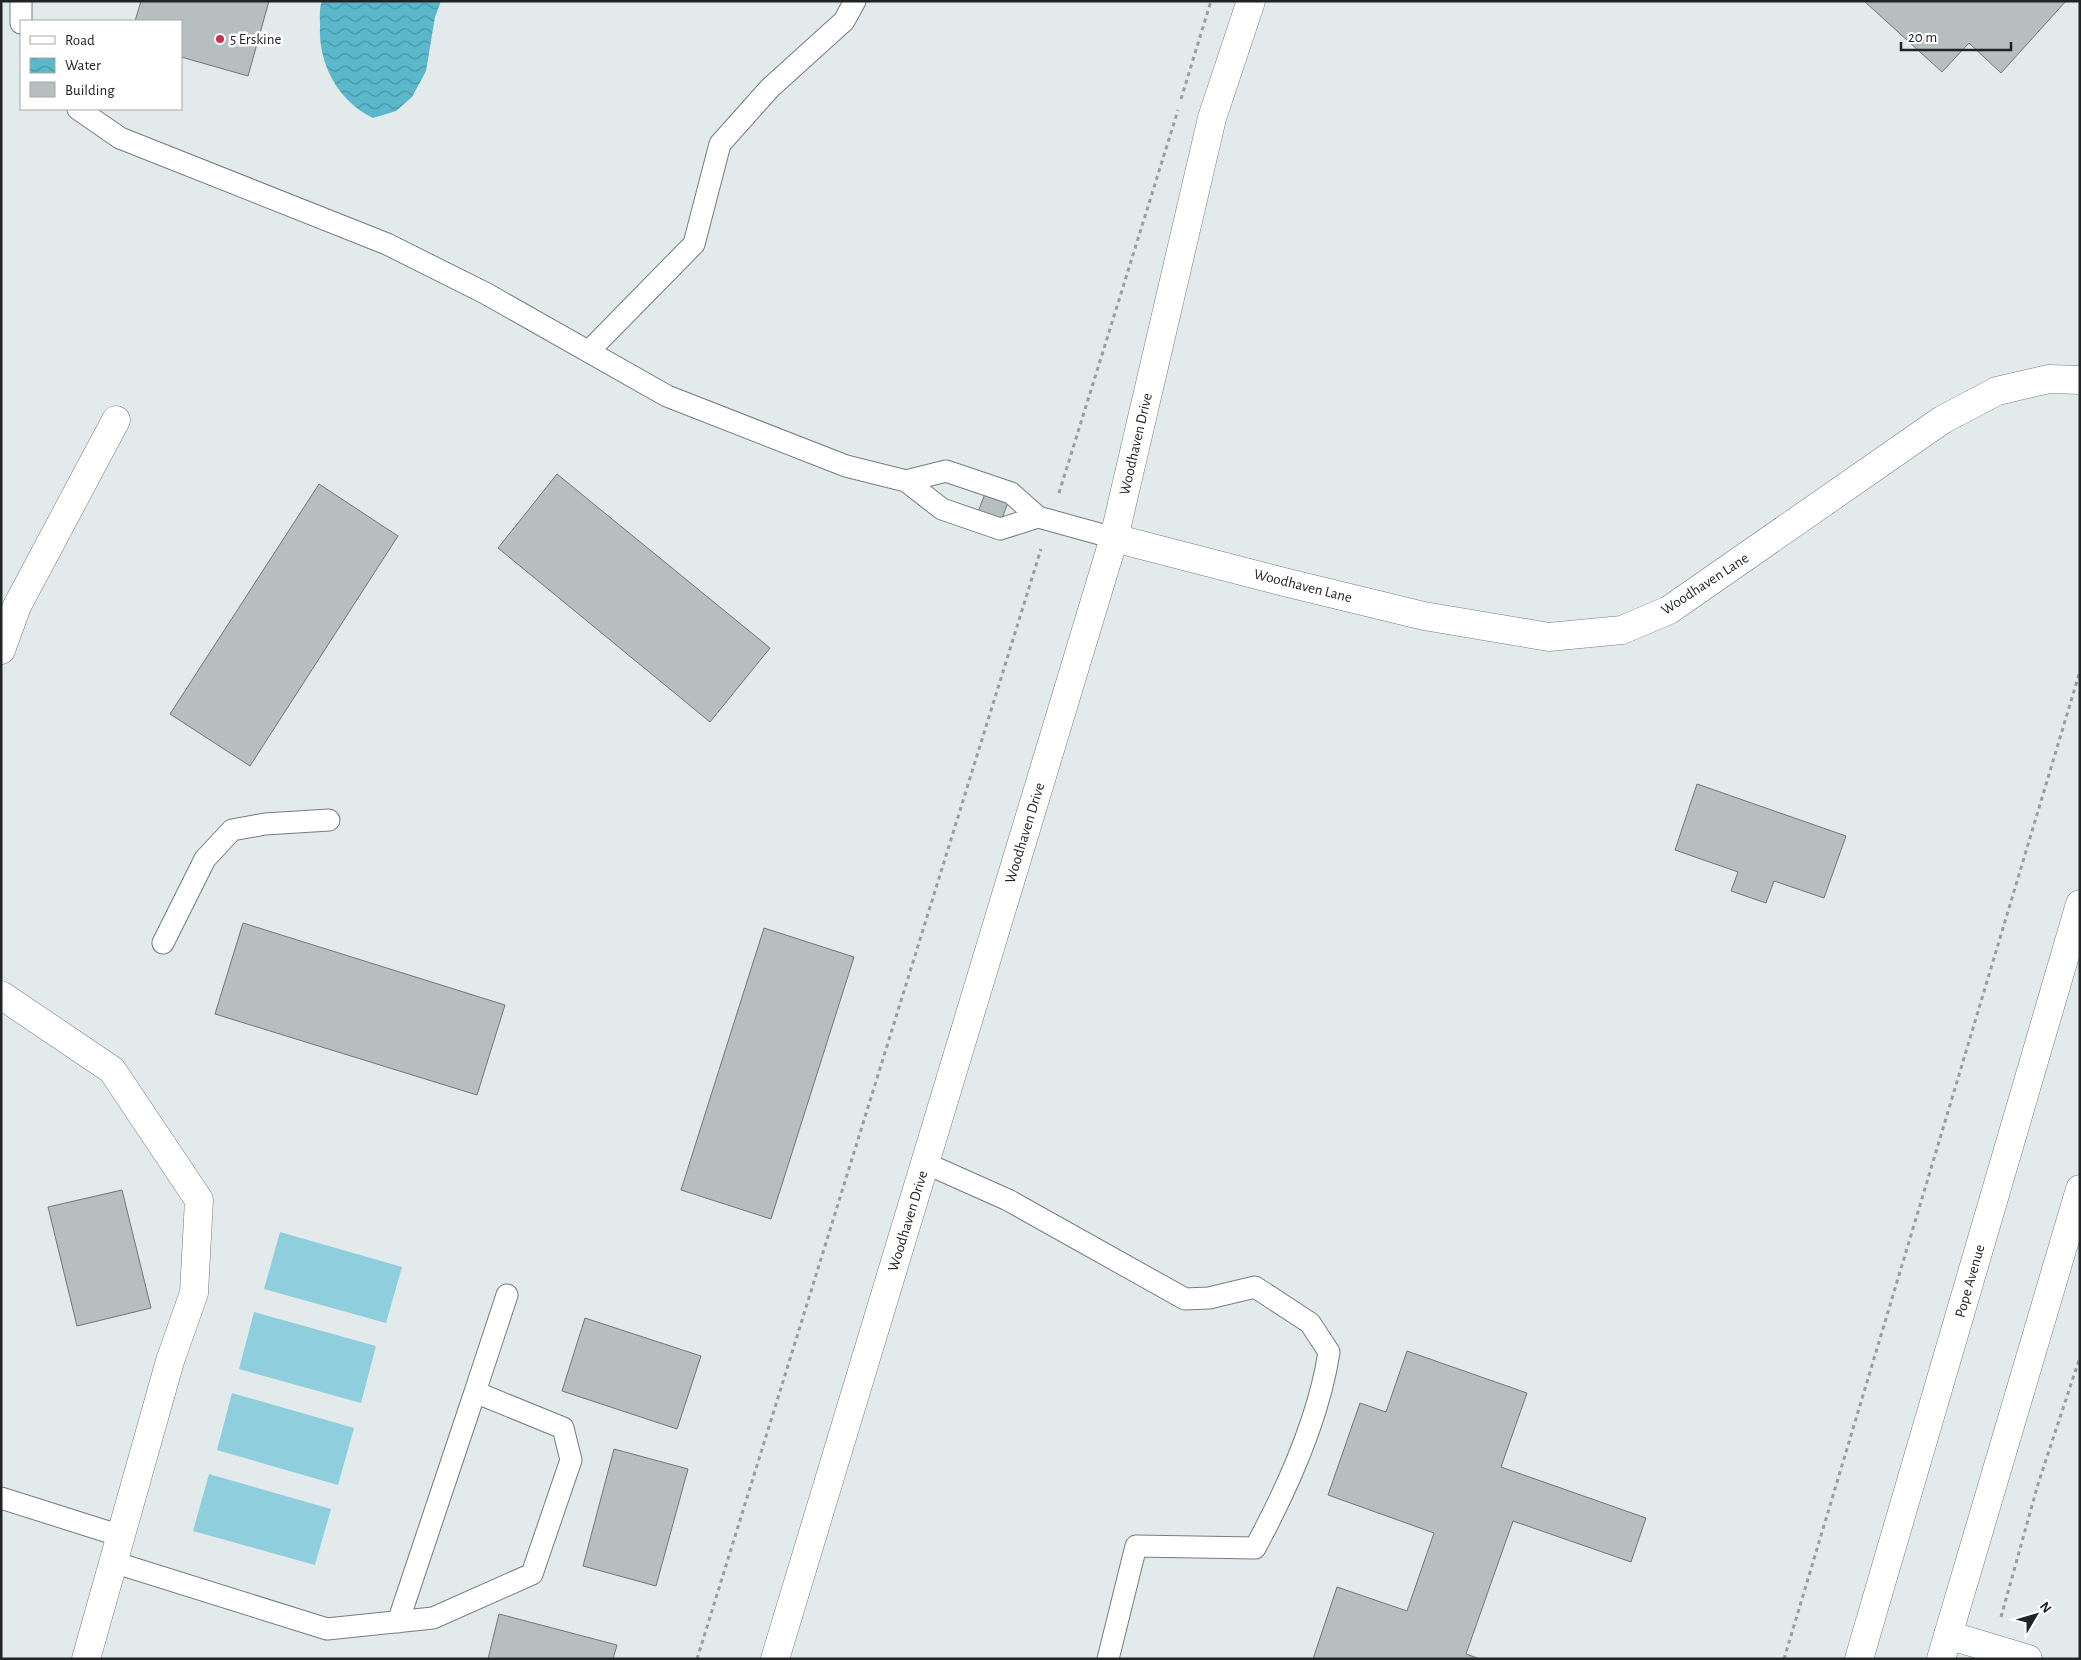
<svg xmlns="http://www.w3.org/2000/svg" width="2081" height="1660" font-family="'Alegreya Sans',sans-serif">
<defs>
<pattern id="water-waves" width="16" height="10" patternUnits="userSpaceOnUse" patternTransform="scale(1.25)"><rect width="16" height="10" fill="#5ab8ca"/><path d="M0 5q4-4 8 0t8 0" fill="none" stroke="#4a95a4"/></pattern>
</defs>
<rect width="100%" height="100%" fill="#e2eaec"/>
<path fill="#8fcfdd" d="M 280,1232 L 402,1267 L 386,1323 L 264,1289 Z
M 254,1312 L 376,1346 L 361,1403 L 239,1369 Z
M 232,1393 L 354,1428 L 338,1485 L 217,1450 Z
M 209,1474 L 331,1509 L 315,1565 L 193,1531 Z"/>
<path fill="url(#water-waves)" d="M 322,1 L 441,1 L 435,17 L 426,71 L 412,97 L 396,111 L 373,118 C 338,101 318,64 320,25 C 320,17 319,9 322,1 Z"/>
<path fill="#b7bec0" stroke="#707779" d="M 141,1 L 269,1 L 248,76 L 181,57 L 181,21 L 135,21 Z
M 1864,1 L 2066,1 L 2001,73 L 1969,43 L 1942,72 Z
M 557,474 L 770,648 L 710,722 L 498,548 Z
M 319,484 L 398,536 L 250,766 L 170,714 Z
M 986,491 L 1009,500 L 1001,521 L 978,512 Z
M 1697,784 L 1846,836 L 1824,898 L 1774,881 L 1766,903 L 1731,891 L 1738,872 L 1675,850 Z
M 243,923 L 505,1005 L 477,1095 L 215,1014 Z
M 764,928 L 854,957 L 771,1219 L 681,1190 Z
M 122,1190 L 151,1308 L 77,1326 L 48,1207 Z
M 585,1318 L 701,1356 L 677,1429 L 562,1391 Z
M 1407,1351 L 1527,1393 L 1501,1467 L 1646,1518 L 1631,1562 L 1513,1521 L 1466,1654 L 1480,1659 L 1313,1659 L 1337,1587 L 1407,1611 L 1434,1533 L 1328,1495 L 1360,1403 L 1386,1412 Z
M 614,1449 L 688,1469 L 656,1586 L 583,1566 Z
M 499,1614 L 617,1645 L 613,1659 L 488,1659 Z"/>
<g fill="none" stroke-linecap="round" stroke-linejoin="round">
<defs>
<path id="service" d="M 21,1 L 21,23
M 78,109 L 120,138 L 387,244 L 485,293 L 667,396 L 846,466 L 906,481 L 946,471 L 1011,493 L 1038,517 L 1114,538
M 589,351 L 694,244 L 720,144 L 770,88 L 844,21 L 855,1
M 906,481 L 942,509 L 1000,529 L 1038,517
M 163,943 L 205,859 L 232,830 L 265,824 L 329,820
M 925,1163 L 1008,1200 L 1185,1299 L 1209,1298 L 1255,1287 L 1310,1323 L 1329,1352 C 1319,1418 1287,1489 1255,1548 L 1136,1546 L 1108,1659
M 1,1498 L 121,1536
M 113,1562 L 327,1629 L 433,1618 L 532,1574 L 571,1460 L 563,1428 L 475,1392 L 507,1295
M 398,1622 L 475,1392"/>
<path id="minor" d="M 1114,538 L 1284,582 L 1424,616 L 1549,637 L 1622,630 L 1669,610 L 1942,420 L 1997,391 L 2049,379 L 2080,380
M 1,650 L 17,606 L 116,420
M 1,995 L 112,1070 L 199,1200 L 194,1293 L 170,1361 L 86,1659
M 1948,1635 L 2028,1659
M 775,1659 L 1114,538 L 1212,118 L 1251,1"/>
<path id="secondary" d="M 1859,1659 L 2080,904
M 1941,1659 L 2080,1189"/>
</defs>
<use href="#service" stroke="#757c7d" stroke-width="23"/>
<use href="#minor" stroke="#757c7d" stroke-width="29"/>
<use href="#secondary" stroke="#757c7d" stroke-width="29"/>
<path stroke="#999fa0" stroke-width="3" stroke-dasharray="4 4" stroke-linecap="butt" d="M 1181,99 L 1211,1
M 1059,493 L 1178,110
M 2001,1617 L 2038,1484 L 2080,1357
M 697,1659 L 1041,549
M 1784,1659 L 2080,671"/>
<use href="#service" stroke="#fff" stroke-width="21"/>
<use href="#minor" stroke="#fff" stroke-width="28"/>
<use href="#secondary" stroke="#fff" stroke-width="28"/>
</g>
<circle fill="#c23251" stroke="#fff" stroke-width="2" cx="220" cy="39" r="5"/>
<g text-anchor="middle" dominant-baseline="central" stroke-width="5" stroke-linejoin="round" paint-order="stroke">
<g font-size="15" fill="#212424" stroke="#fff" text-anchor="start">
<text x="230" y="39">5 Erskine</text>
</g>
<g font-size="15" fill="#212424" stroke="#fff">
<text transform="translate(1136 444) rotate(-77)">Woodhaven Drive</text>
<text transform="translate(1705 584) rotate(-33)">Woodhaven Lane</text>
<text transform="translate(1303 586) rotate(14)">Woodhaven Lane</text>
<text transform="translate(1025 833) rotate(-73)">Woodhaven Drive</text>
<text transform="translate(908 1221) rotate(-73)">Woodhaven Drive</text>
<text transform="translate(1970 1281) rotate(-74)">Pope Avenue</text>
</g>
</g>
<rect width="2081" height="1660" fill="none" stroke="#212424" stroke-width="5"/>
<rect x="20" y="20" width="162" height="90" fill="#ffffff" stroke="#a6a7a7"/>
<rect x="30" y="36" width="25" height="8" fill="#ffffff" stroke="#a6a7a7"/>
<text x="65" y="45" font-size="15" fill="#212424">Road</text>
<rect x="30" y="58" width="25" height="15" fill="url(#water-waves)" stroke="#a6a7a7"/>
<text x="65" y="70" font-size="15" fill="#212424">Water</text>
<rect x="30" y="82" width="25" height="15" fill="#b7bec0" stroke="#a6a7a7"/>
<text x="65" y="95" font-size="15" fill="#212424">Building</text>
<g transform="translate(2036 1615) rotate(52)" stroke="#ffffff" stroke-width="4" paint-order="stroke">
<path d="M0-4L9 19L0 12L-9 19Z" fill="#212424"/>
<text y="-8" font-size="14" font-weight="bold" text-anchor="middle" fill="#212424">N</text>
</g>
<path d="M1901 42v8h110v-8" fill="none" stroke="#212424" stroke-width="2.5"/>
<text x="1908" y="42" font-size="15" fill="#212424" stroke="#ffffff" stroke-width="4" paint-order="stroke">20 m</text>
</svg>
